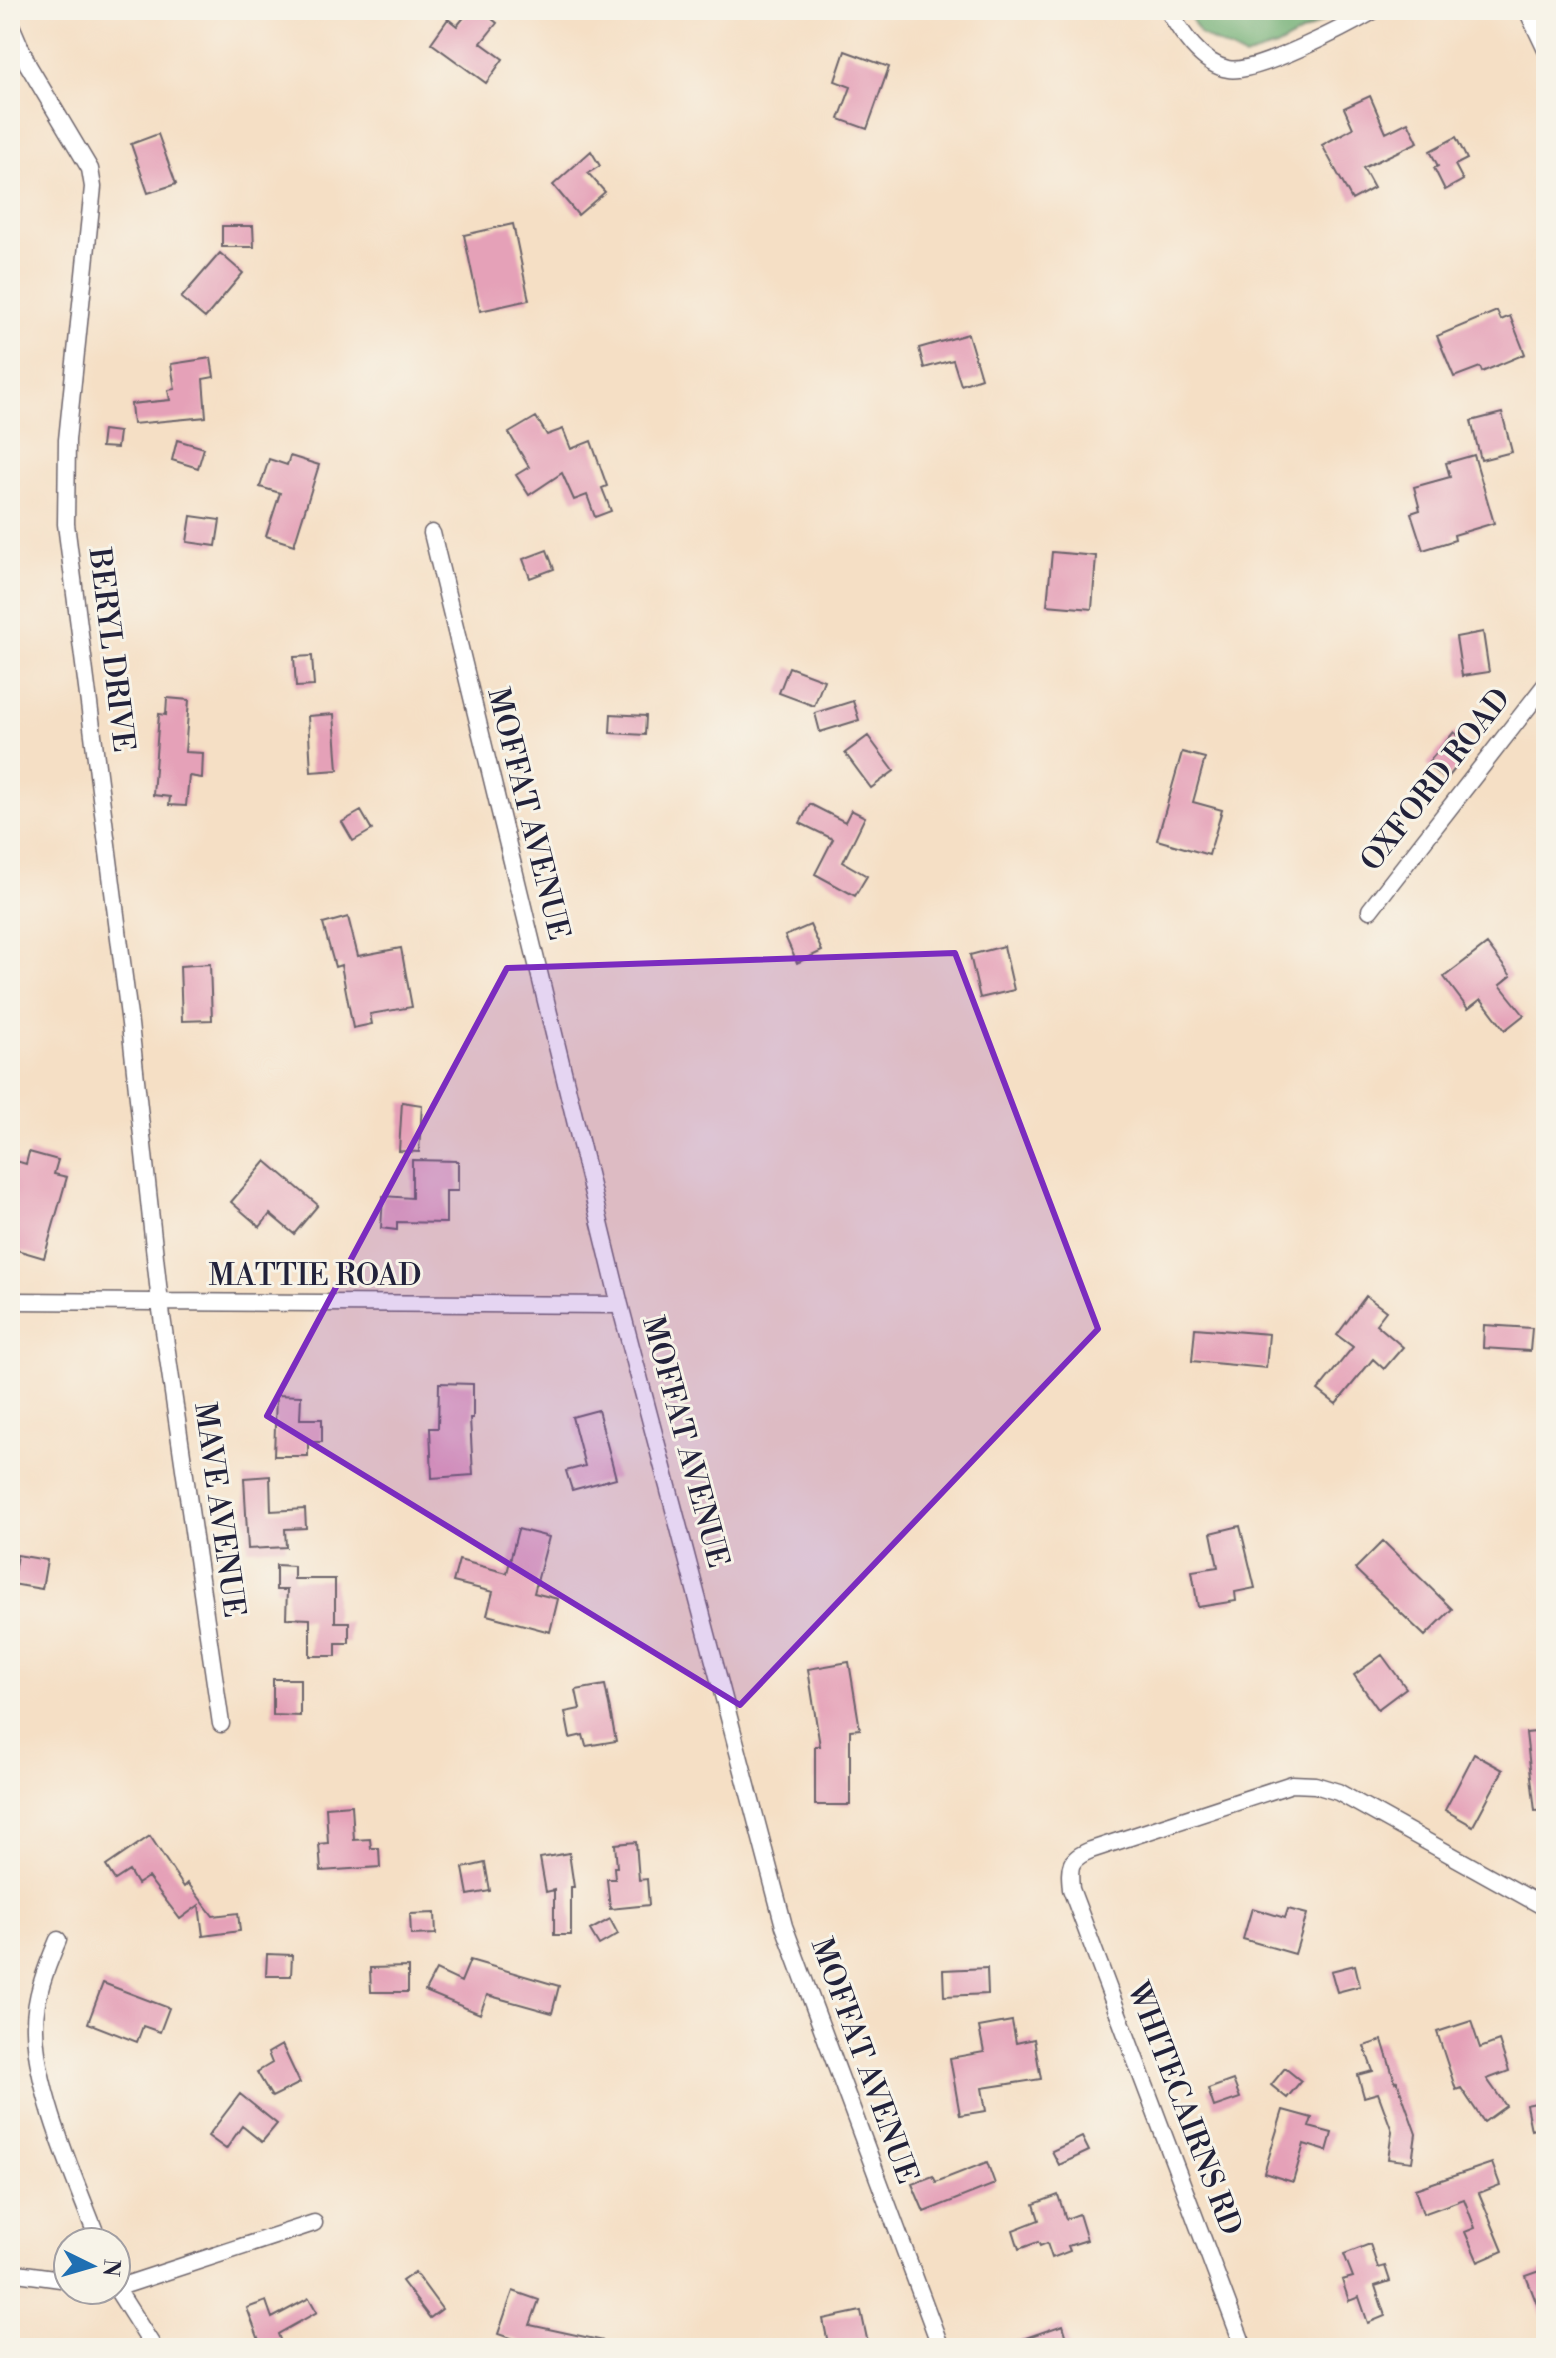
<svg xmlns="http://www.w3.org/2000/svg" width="1556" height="2358" font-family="'Libre Bodoni',serif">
<rect width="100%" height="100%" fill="#f7f3e8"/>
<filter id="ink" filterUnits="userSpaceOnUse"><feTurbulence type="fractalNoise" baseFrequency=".0125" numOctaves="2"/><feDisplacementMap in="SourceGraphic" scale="16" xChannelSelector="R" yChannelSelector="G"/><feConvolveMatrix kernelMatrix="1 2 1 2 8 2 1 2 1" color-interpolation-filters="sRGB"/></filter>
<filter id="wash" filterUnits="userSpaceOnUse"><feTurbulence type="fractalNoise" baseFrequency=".006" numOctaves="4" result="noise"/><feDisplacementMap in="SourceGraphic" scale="32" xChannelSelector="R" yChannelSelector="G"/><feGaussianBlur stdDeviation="1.8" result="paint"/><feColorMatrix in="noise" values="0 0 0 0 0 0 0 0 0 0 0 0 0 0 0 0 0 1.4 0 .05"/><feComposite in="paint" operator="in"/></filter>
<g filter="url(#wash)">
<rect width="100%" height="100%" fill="#f5dfc5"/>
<path fill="#6cac6f" stroke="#476755" stroke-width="2" d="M 1186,10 L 1343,10 L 1276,47 L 1244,57 L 1201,35 Z"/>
<g id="blocks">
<path fill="#e5a1b8" d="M 470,10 L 481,10 L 497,23 L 481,43 L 503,59 L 486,83 L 431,43 L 448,19 L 457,26 Z
M 845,51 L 889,67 L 867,129 L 839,119 L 851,87 L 835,81 Z
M 1370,96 L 1386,133 L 1408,122 L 1418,142 L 1363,168 L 1374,188 L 1352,200 L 1322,145 L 1353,128 L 1344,108 Z
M 158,134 L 176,184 L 148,193 L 131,144 Z
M 1456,137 L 1467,159 L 1455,165 L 1463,180 L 1445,190 L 1434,168 L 1438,166 L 1430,151 Z
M 591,151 L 600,166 L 588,173 L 605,192 L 578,215 L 553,185 Z
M 513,224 L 529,300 L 480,311 L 464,235 Z
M 222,226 L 253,226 L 254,247 L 222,247 Z
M 220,253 L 243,273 L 205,318 L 181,298 Z
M 1497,311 L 1501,320 L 1510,316 L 1525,354 L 1482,372 L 1480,367 L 1454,377 L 1437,336 Z
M 968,334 L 981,378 L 961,385 L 953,360 L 924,368 L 919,348 Z
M 211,358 L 214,377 L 203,379 L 206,417 L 133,424 L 131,404 L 170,400 L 168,390 L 175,389 L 171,364 Z
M 1502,413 L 1512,452 L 1481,460 L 1471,421 Z
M 536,417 L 547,435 L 563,429 L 571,449 L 591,441 L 607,486 L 602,488 L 611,511 L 595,517 L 587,495 L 574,500 L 562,473 L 529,495 L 516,475 L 529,467 L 509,433 Z
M 103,430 L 119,432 L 117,448 L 101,447 Z
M 177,440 L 204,448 L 198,468 L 172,460 Z
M 1474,455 L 1494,523 L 1454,535 L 1455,540 L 1423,550 L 1411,513 L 1420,510 L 1414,487 L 1450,477 L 1446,463 Z
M 290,456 L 319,465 L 294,545 L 266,536 L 280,493 L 260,487 L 269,459 L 287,465 Z
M 191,516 L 220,520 L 216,546 L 187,542 Z
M 547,550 L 554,569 L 530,578 L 523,559 Z
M 1052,552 L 1096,556 L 1092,609 L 1047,605 Z
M 1483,632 L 1489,672 L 1462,676 L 1456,637 Z
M 312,656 L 314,686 L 296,687 L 294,657 Z
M 789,667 L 824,680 L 814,706 L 779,693 Z
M 167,698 L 189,700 L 185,752 L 203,753 L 202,778 L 189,776 L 186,806 L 169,805 L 170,797 L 153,795 L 159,714 L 166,715 Z
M 853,701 L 859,720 L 820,732 L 815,713 Z
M 334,714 L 338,770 L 311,772 L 308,716 Z
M 611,714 L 646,716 L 645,735 L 610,733 Z
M 1454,732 L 1472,748 L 1446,780 L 1427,764 Z
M 868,736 L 894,771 L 871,788 L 845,753 Z
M 1182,752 L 1205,758 L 1193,802 L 1222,810 L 1209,855 L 1157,840 Z
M 810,804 L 845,822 L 851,810 L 865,817 L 843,862 L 867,876 L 855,896 L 815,874 L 833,839 L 800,823 Z
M 361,811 L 372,830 L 353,841 L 342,822 Z
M 348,917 L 358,956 L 401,948 L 412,1007 L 370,1014 L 372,1024 L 353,1028 L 341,965 L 335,967 L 323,924 Z
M 810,925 L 822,951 L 797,963 L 785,936 Z
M 1487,944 L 1511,976 L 1500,985 L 1524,1015 L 1505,1030 L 1481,999 L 1468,1009 L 1444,977 Z
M 1004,946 L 1014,990 L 980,998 L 970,955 Z
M 210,964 L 212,1020 L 182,1021 L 180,966 Z
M 402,1102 L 422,1105 L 419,1152 L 399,1151 Z
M 29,1152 L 58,1160 L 54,1174 L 67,1177 L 44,1258 L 10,1248 L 10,1159 L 26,1164 Z
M 412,1160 L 458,1161 L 458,1191 L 446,1191 L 446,1223 L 397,1222 L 397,1230 L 381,1228 L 383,1196 L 412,1198 Z
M 266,1161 L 318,1205 L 294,1234 L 270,1214 L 260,1227 L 231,1202 Z
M 1366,1296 L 1386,1311 L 1376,1324 L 1403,1347 L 1384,1369 L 1373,1359 L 1336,1404 L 1318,1390 L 1353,1347 L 1337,1335 Z
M 1484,1325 L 1532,1328 L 1530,1351 L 1483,1348 Z
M 1195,1328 L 1269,1334 L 1266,1368 L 1192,1361 Z
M 439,1383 L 473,1384 L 473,1418 L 470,1418 L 473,1475 L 432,1478 L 430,1428 L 438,1428 Z
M 276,1395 L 301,1396 L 300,1419 L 322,1419 L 322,1442 L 308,1442 L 308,1456 L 274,1456 Z
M 598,1410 L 616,1478 L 572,1490 L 566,1471 L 585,1466 L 572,1417 Z
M 270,1476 L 271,1511 L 305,1509 L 306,1528 L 285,1529 L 286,1547 L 248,1549 L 244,1478 Z
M 1240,1526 L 1255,1588 L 1235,1592 L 1236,1601 L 1198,1607 L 1192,1571 L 1218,1567 L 1211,1533 Z
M 518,1529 L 549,1537 L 534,1593 L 558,1599 L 550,1632 L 487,1615 L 493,1592 L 453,1582 L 459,1560 L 507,1573 Z
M 1383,1541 L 1452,1609 L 1425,1636 L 1355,1569 Z
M 17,1555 L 47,1560 L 42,1589 L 12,1584 Z
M 276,1565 L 294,1566 L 294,1579 L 335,1579 L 335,1622 L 349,1622 L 349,1643 L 336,1643 L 336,1656 L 310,1656 L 310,1619 L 286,1618 L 287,1590 L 276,1590 Z
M 1382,1655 L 1406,1688 L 1378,1709 L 1354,1675 Z
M 849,1662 L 860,1729 L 850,1730 L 850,1805 L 815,1805 L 815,1746 L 820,1746 L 808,1669 Z
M 273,1679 L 300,1679 L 300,1716 L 273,1715 Z
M 605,1685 L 616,1741 L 586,1746 L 583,1735 L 570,1738 L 565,1712 L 580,1709 L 576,1690 Z
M 1546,1731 L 1546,1810 L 1535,1811 L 1526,1733 Z
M 1474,1754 L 1503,1770 L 1473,1826 L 1445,1810 Z
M 352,1805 L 354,1840 L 370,1839 L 371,1848 L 379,1848 L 380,1867 L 321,1871 L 319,1844 L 328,1843 L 326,1807 Z
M 150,1836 L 184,1887 L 188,1883 L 213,1916 L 238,1913 L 240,1931 L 203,1936 L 199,1905 L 180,1919 L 148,1877 L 137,1884 L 129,1871 L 115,1880 L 106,1866 Z
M 636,1842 L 639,1880 L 647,1879 L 649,1905 L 610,1909 L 607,1879 L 615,1879 L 614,1867 L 617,1867 L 615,1844 Z
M 569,1853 L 574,1887 L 571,1887 L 571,1935 L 554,1935 L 554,1890 L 546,1892 L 540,1858 Z
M 485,1863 L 490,1891 L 468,1895 L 463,1868 Z
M 1252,1908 L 1285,1918 L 1288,1909 L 1307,1914 L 1295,1954 L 1243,1939 Z
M 435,1913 L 436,1934 L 411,1935 L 410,1914 Z
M 610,1919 L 618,1934 L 599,1945 L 590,1930 Z
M 267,1954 L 292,1955 L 291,1976 L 266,1976 Z
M 470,1960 L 559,1986 L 552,2013 L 487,1995 L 480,2014 L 425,1991 L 436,1970 L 461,1982 Z
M 1355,1965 L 1360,1986 L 1337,1992 L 1331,1971 Z
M 408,1967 L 408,1992 L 371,1992 L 370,1968 Z
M 987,1968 L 988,1994 L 944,1996 L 943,1970 Z
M 103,1983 L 169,2008 L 160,2032 L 143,2026 L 137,2042 L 88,2023 Z
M 1012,2021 L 1016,2043 L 1034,2039 L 1041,2079 L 982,2088 L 986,2111 L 960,2115 L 950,2058 L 984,2052 L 979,2027 Z
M 1471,2021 L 1480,2048 L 1499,2041 L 1509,2071 L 1487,2079 L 1506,2106 L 1484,2122 L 1461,2088 L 1456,2090 L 1437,2032 Z
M 1382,2040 L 1395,2082 L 1397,2081 L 1416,2134 L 1412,2162 L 1388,2159 L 1392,2131 L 1378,2093 L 1364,2097 L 1358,2075 L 1373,2071 L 1364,2046 Z
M 282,2045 L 300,2083 L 272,2097 L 257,2072 L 272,2063 L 268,2053 Z
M 1285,2068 L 1301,2081 L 1287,2098 L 1271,2085 Z
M 1233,2080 L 1240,2098 L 1214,2107 L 1208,2089 Z
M 240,2094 L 277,2124 L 262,2142 L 242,2126 L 226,2149 L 208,2136 Z
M 1546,2101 L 1546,2126 L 1531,2130 L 1526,2105 Z
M 1283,2110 L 1312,2118 L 1309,2127 L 1332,2133 L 1327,2151 L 1304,2144 L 1293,2182 L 1264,2173 Z
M 1082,2137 L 1089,2151 L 1059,2165 L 1052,2151 Z
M 987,2162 L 995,2184 L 924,2212 L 912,2184 L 933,2176 L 936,2182 Z
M 1492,2163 L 1500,2185 L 1479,2193 L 1503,2251 L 1478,2262 L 1465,2232 L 1475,2228 L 1464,2199 L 1423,2214 L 1415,2189 Z
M 1058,2195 L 1066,2219 L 1079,2214 L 1087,2240 L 1068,2246 L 1070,2251 L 1052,2258 L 1047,2243 L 1040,2246 L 1038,2242 L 1019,2249 L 1013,2230 L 1039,2220 L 1034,2204 Z
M 1370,2244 L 1378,2268 L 1385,2266 L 1390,2281 L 1375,2286 L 1385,2316 L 1368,2323 L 1359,2297 L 1349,2301 L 1342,2280 L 1353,2277 L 1344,2254 Z
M 1546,2269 L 1546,2324 L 1545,2325 L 1526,2276 Z
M 415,2272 L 442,2309 L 430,2318 L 402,2281 Z
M 513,2291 L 539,2300 L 530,2325 L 604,2341 L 604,2348 L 539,2348 L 498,2334 Z
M 309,2298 L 317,2312 L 278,2334 L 283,2348 L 262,2348 L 247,2308 L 266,2301 L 272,2318 Z
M 861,2311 L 869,2348 L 829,2348 L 823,2319 Z
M 1063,2325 L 1070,2348 L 1005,2348 L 1005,2345 Z"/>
</g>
</g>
<g filter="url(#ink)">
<use href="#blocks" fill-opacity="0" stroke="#6c646b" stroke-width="2"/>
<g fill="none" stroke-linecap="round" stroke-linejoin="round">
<defs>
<path id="street" d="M 1168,10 C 1181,32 1201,64 1228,69 C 1255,75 1349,25 1375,10
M 1527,10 L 1546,50
M 10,23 L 28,65 L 90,169 L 93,187 L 67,440 L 66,524 L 130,1024 L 160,1303 L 221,1724
M 432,533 L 620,1305 L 784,1926 L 941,2348
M 1370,910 L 1546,684
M 10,1301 L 620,1305
M 58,1940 C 46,1968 34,1998 35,2029 C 36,2094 76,2181 99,2242
M 10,2272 L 68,2280
M 116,2288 L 314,2223
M 116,2288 L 154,2348
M 1244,2348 L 1071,1889 C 1069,1867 1068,1859 1091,1850 L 1292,1784 L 1315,1785 L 1338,1792 L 1546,1908"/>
</defs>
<use href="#street" stroke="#6c646b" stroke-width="19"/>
<use href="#street" stroke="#fff" stroke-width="16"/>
</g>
</g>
<path fill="#7b2cbf" fill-opacity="0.2" stroke="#7b2cbf" stroke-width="6" stroke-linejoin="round" d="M 955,953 L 1098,1329 L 740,1705 L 267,1416 L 507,968 Z"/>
<g text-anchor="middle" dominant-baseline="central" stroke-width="6" stroke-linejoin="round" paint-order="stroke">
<g font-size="30" fill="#22223b" stroke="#f7f3e8">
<text transform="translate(111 650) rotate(83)">BERYL DRIVE</text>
<text transform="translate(1436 780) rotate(-52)">OXFORD ROAD</text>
<text transform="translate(528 814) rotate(76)">MOFFAT AVENUE</text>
<text x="315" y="1276">MATTIE ROAD</text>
<text transform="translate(685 1442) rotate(75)">MOFFAT AVENUE</text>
<text transform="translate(219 1510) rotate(82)">MAVE AVENUE</text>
<text transform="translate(864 2061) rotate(70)">MOFFAT AVENUE</text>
<text transform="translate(1184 2109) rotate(69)">WHITECAIRNS RD</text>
</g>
</g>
<rect width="1556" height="2358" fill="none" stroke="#f7f3e8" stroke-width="40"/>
<g transform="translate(92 2266) rotate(95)"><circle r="38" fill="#f7f3e8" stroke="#a29fa3" stroke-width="2"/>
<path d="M0-6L14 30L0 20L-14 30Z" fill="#1f6fb2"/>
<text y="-12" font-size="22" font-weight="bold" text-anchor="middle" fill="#22223b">N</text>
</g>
</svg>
